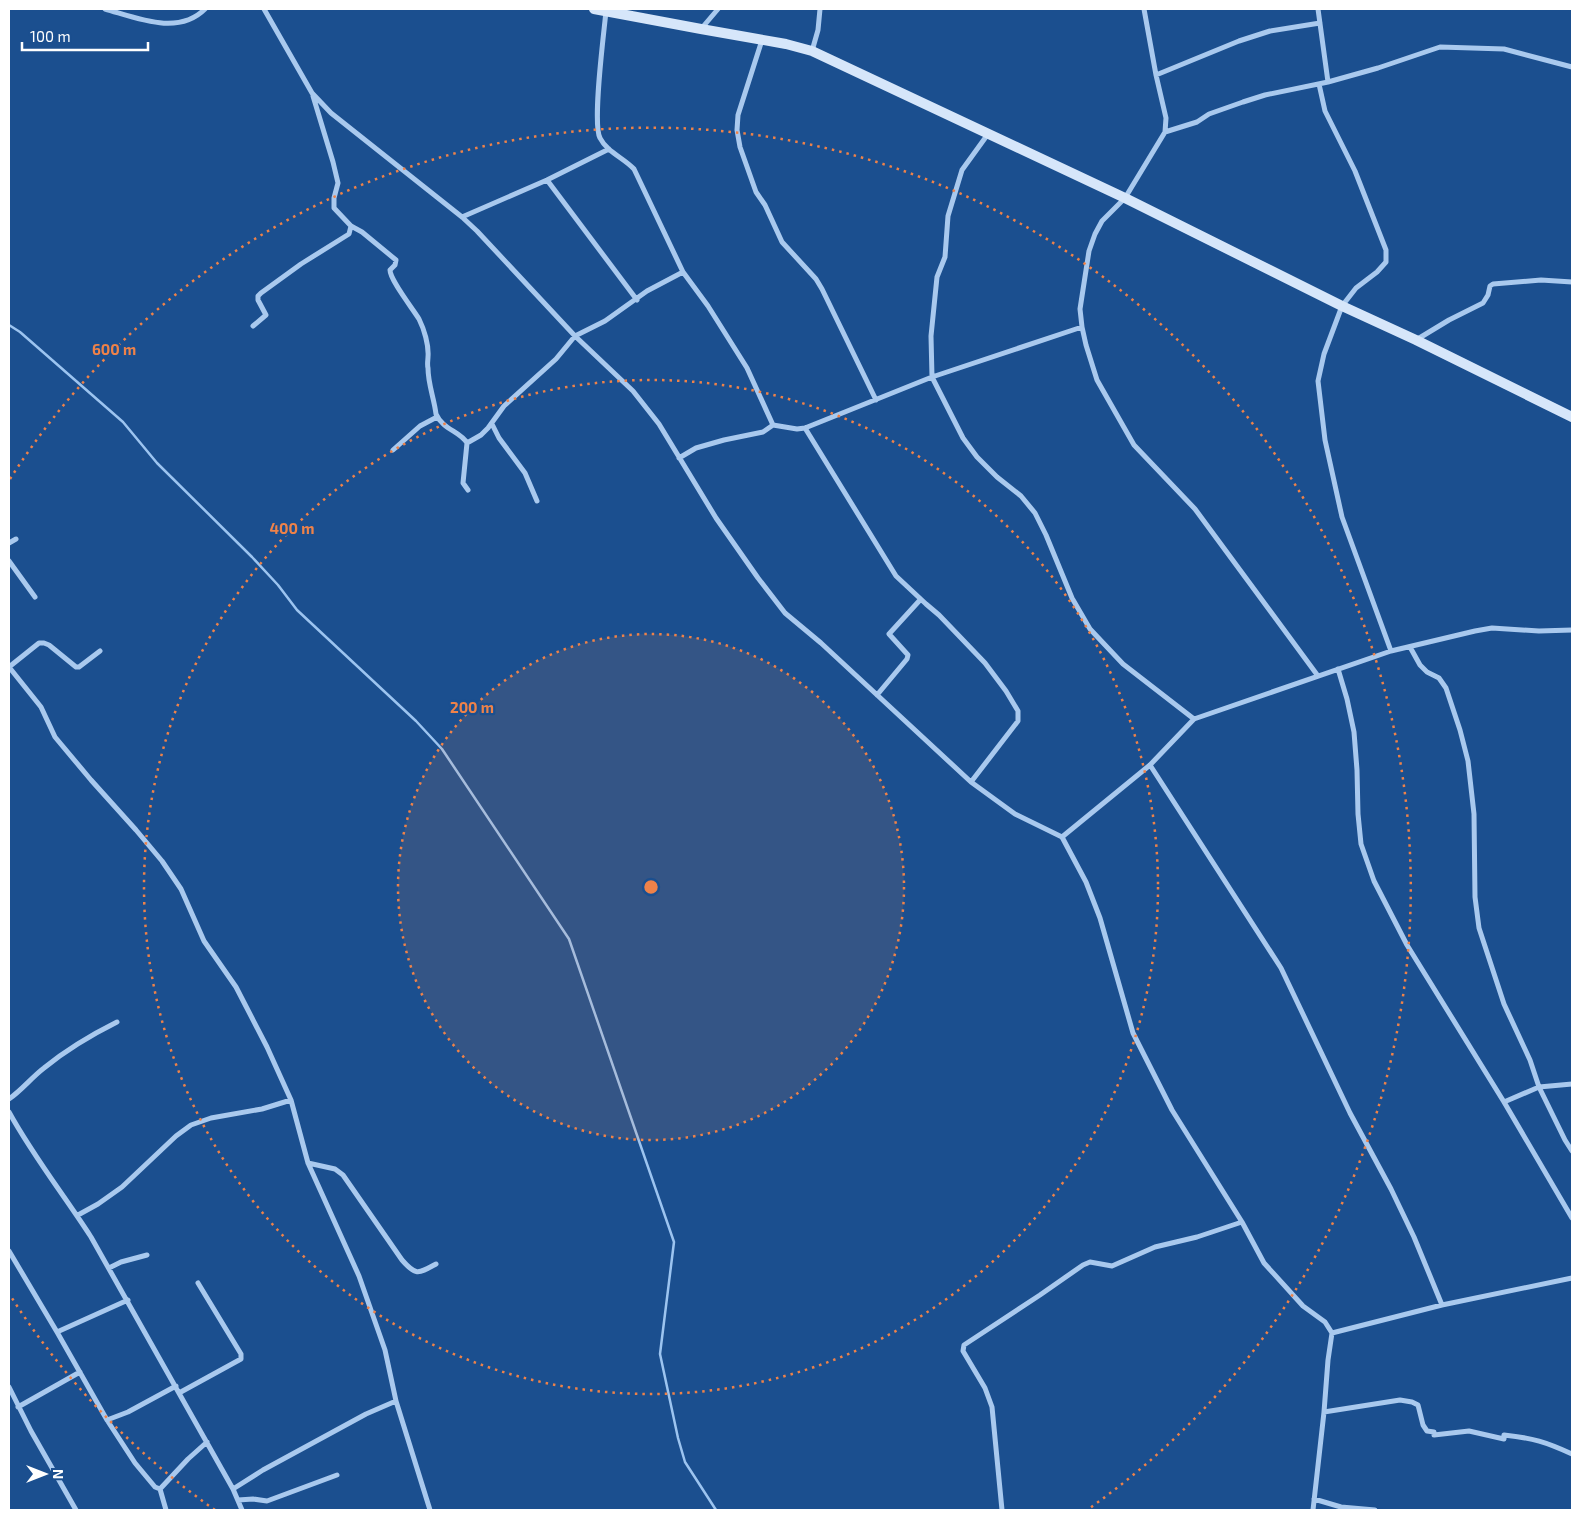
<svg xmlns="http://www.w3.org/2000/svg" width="1581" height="1519" font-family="'Exo 2',sans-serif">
<rect width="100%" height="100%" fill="#1b4f8f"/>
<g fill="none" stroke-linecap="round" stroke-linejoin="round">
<path stroke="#9cc4f0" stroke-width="2.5" d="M 9,325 L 20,332 L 123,422 L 157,463 L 252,557 L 278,585 L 297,610 L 416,721 L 442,749 L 569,939 L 674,1242 L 660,1354 L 678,1438 L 685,1462 L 716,1510"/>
<path stroke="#a9c9ee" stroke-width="5" d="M 105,9 C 137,18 178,36 205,9
M 264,9 L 312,93 L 331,113 L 462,217 L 477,231 L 575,336 L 633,391 L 659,424 L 716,518 L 758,578 L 785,613 L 821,643 L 971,782 L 1015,814 L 1062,837 L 1086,882 L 1100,918 L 1133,1033 L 1172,1110 L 1242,1222 L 1264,1263 L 1303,1306 L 1325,1322 L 1332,1333 L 1328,1360 L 1324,1412 L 1313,1510
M 1144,9 L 1156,75 L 1166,118 L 1165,132 L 1125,198 L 1102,221 L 1095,234 L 1089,251 L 1080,309 L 1082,327 L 1086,345 L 1097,380 L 1134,445 L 1195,509 L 1318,676
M 1318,9 L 1328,82
M 606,11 C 604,33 592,123 600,138 C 607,152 624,158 634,169 L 683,272 L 708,306 L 747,368 L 773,425
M 701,29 L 718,9
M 762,40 L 738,115 L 737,130 L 740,147 L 756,192 L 765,205 L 782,242 L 816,279 L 822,289 L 876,400
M 812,51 L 818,30 L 820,9
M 1156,75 L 1239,41 L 1270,31 L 1320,23
M 1319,84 L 1325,111 L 1355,171 L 1386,250 L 1386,262 L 1377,272 L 1356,288 L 1342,306 L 1324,354 L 1318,381 L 1325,440 L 1342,517 L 1391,651
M 1165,132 L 1197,122 L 1209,114 L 1243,102 L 1265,95 L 1328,82 L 1378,68 L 1440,47 L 1504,49 L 1572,67
M 988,134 L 962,170 L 948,216 L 945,257 L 937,277 L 931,336 L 932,377 L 963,438 L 977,457 L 997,477 L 1021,496 L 1035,513 L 1046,535 L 1072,598 L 1090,629 L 1123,664 L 1194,719
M 547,180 L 637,300
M 462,217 L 547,180 L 609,149
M 351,226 L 362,232 L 396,260 L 395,265 L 390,270 C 390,280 413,309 419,319 C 424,329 429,345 428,357 C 428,360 427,364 428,368 C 428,384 434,398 436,414 C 443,430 460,431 467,443 L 463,483 L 468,490
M 253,326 L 266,315 L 258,300 L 258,296 L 261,293 L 301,264 L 349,234 L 351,226 L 334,208 L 334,198 L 338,183 L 333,162 L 313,96
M 1416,340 L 1449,320 L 1483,303 L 1488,295 L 1490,286 L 1493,284 L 1541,280 L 1572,282
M 492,424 L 499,438 L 525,473 L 537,501
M 805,428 L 896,576 L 926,604 L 939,615 L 985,663 L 1006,691 L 1018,711 L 1018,721 L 971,782
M 467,443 L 481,435 L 488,428 L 504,406 L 556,359 L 575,336 L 605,321 L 647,291 L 683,272
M 393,450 L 420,426 L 437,417
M 679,458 L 696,448 L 724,440 L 763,432 L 773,425 L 797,429 L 805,428 L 932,377 L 1082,327
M 9,543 L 16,539
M 9,561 L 35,597
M 1410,647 L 1420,665 L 1427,672 L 1439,678 L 1446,688 L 1460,730 L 1468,761 L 1474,814 L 1475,897 L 1479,928 L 1504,1004 L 1530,1060 L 1539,1087 L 1565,1140 L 1572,1151
M 9,667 L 41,707 L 55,737 L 91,780 L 136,830 L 162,861 L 181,889 L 204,941 L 236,987 L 267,1047 L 291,1100 L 308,1163 L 359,1276 L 385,1350 L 396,1401 L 430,1510
M 9,667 L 39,643 L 44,643 L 49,645 L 76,667 L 79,667 L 100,651
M 1338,669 L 1347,699 L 1354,732 L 1357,770 L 1358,814 L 1361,844 L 1374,881 L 1407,945 L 1504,1102 L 1572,1218
M 877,695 L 907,659 L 908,655 L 889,634 L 920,600
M 1150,765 L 1281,968 L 1350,1113 L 1391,1189 L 1414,1237 L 1442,1305
M 1062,837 L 1150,765 L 1194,719 L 1391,651 L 1475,631 L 1492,628 L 1539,631 L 1572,630
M 9,1099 C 22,1090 31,1078 44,1068 C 66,1050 91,1035 117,1022
M 1504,1102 L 1539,1087 L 1572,1084
M 9,1112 C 33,1156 64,1195 91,1237 L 233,1489 L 242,1510
M 308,1163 L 335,1169 L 343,1175 L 402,1260 C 416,1276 418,1274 436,1264
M 78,1215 L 98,1204 L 122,1187 L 176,1136 L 191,1125 L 211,1118 L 262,1109 L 291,1100
M 9,1251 L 57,1332 L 107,1420 L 135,1463 L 155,1487 L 160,1489 L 188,1459 L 207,1442
M 109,1268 L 121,1262 L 147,1255
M 57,1332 L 128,1300
M 1332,1333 L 1442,1305 L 1572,1278
M 9,1387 L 31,1431 L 76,1510
M 179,1393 L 241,1359 L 241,1354 L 198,1283
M 18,1407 L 80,1372
M 1324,1412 L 1400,1400 L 1412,1402 L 1418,1405 L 1423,1425 L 1427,1431 L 1434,1432 L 1434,1435 L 1469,1431 L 1504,1439 L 1504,1435 C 1533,1438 1546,1442 1572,1454
M 107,1420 L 128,1412 L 176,1386
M 160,1489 L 166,1510
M 233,1489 L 263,1470 L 366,1414 L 396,1401
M 1314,1499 L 1341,1507 L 1375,1510
M 238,1500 L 253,1499 L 267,1501 L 337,1475
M 1002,1510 L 992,1407 L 985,1388 L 963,1351 L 964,1345 L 1040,1295 L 1083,1265 L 1090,1262 L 1112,1266 L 1155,1247 L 1197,1237 L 1242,1222"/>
<path stroke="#d6e6fa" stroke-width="10" d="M 594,9 L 701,29 L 786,44 L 812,51 L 1125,198 L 1342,306 L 1416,340 L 1572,417"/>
</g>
<circle cx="651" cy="887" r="253" fill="#ee8249" fill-opacity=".12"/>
<g fill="none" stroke="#ee8249" stroke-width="2.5" stroke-dasharray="2.5 5">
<circle cx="651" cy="887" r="253"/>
<circle cx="651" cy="887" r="507"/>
<path d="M215 1510A760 760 0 0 1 10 1295M10 479A760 760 0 1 1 1087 1510"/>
</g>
<circle cx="651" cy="887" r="8" fill="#ee8249" stroke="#1b4f8f" stroke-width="2.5"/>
<g font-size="15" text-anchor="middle" font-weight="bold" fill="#ee8249" stroke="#1b4f8f" stroke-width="4.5" stroke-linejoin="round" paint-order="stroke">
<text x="114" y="355">600 m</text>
<text x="292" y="534">400 m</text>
<text x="472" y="713">200 m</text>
</g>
<rect width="1581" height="1519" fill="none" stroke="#ffffff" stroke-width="20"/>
<g transform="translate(45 1474) rotate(90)" stroke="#1b4f8f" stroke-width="4" paint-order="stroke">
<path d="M0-4L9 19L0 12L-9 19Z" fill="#ffffff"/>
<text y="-8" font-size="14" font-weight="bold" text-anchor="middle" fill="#ffffff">N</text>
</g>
<path d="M22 42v8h126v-8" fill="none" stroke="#ffffff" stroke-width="2.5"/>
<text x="30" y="42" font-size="15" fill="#ffffff" stroke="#1b4f8f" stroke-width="4" paint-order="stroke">100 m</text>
</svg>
